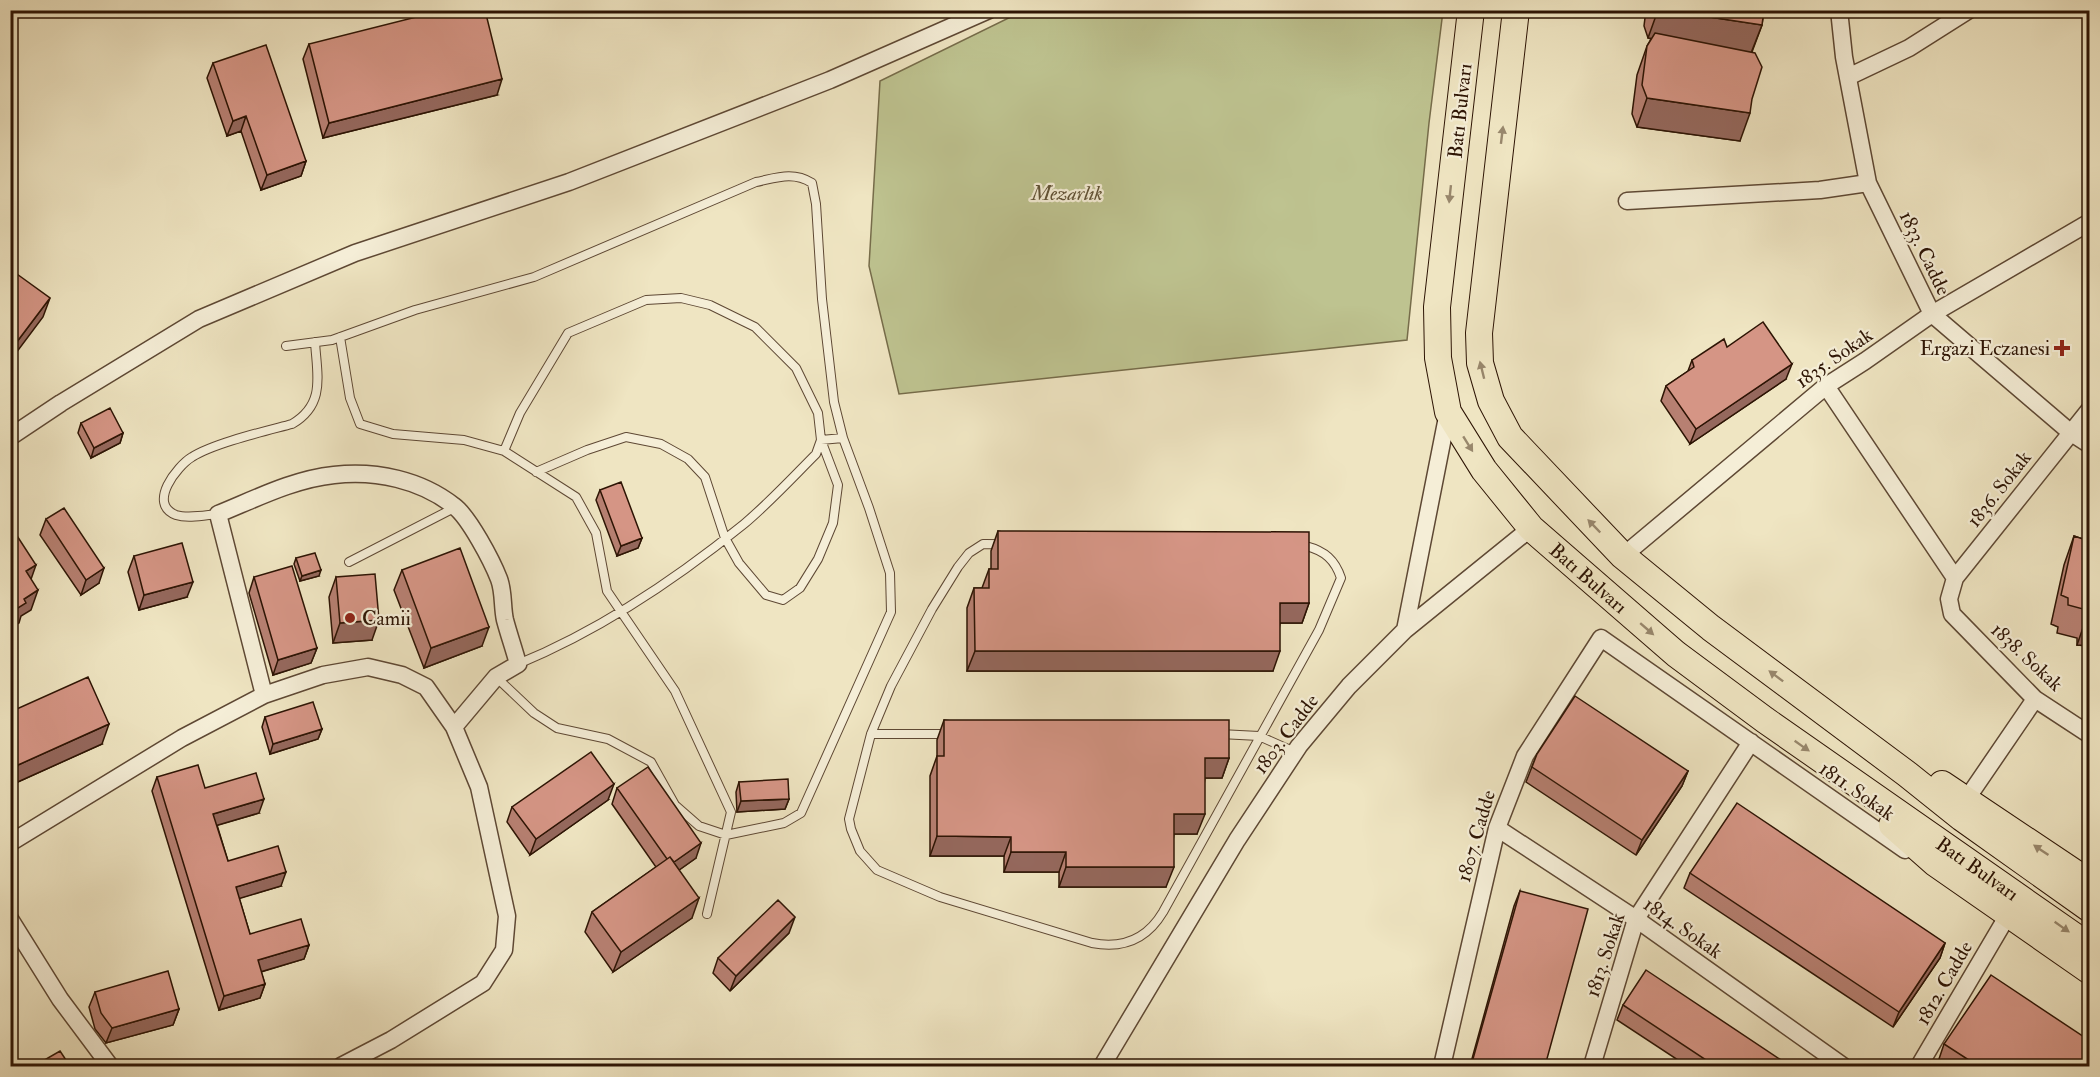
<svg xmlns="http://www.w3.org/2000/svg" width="2100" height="1077" font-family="'IM FELL Double Pica',serif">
<rect width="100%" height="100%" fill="#efe5c2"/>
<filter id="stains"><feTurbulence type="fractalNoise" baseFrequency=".00333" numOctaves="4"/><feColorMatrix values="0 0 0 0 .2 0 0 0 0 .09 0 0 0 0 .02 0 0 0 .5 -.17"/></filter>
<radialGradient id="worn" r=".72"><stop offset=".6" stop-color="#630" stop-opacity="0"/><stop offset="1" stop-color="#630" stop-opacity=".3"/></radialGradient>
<path fill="#bec390" stroke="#766c4a" stroke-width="1.5" d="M 1025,10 L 1443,11 L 1429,123 L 1407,340 L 899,394 L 869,266 L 880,81 Z"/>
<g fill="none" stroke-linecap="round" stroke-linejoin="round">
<defs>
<path id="lane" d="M 340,337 L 350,398 L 360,424 L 393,434 L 464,440 L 504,451 L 576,497 L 596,533 L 607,591 L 675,691 L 731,812 L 707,914
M 286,346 L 332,340 L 415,310 L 534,277 L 756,182 C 776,178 793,171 812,183 L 816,204 L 822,299 L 834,402 L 843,438 L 869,508 L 890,573 L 891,612 L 801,813 L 784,823 L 726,835 L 699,826 L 675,805 L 651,762 L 608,739 L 557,728 L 534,713 L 496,677
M 504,451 L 520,413 L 568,333 L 646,300 L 681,298 L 710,305 L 755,327 L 796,368 L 818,413 L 821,440 L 816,454 C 793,477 769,503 744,524 C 675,580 601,630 518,664
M 536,472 L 587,450 L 626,437 L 661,444 L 688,459 L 705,477 L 725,538 L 739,563 L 766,595 L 783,600 L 800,588 L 818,559 L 833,523 L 838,485 L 821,440 L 843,438
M 218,514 C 206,515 188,519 176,515 C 147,504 177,466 192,457 C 214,443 266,431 292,424 C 326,404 317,375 315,342
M 983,544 L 1306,546 C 1325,551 1335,560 1341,578 L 1319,630 L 1163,912 C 1147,939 1123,949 1092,943 L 940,897 L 877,870 L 860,851 L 851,829 L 849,819 L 871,734 L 891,686 L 932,609 L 958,567 L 969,553 Z
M 349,562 L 456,507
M 871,734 L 949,734
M 1220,734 L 1259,736 L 1295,752"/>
<path id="street" d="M 1839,10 L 1844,57 L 1868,183 L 1932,314 L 2070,432 L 2090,445
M 1848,77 L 1909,48 L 1969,10
M 1627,201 L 1820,190 L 1868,183
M 1826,386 L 1955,578
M 2090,409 L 1955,578 L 1949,599 L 1952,614 L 2035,699 L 2090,735
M 10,437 L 61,403 L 199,319 L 355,253 L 569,182 L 830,80 L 989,10
M 1623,556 L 1826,386 L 1865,361 L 1932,314 L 2090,222
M 1405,630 L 1531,528
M 264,695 L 218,514 C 255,499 294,479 334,475 C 376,470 421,480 454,506 C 469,517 492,561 499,579 C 504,592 502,607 505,620 C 509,635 514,649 518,664 L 496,677 L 454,727
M 1966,800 L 2035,699
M 1497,828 L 1636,919 L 1843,1066
M 10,843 L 182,738 L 264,695 L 323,675 L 368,667 L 402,675 L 426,687 L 454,727 L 479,787 L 507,916 L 504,950 L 483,983 L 391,1040 L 341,1066
M 10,919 L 60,999 L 110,1066
M 1102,1066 L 1237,840 L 1299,746 L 1349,686 L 1405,630 L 1448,412
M 1442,1066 L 1497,828 L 1525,756 L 1601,638 L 1905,850
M 1592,1066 L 1636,919 L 1751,742
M 1919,1066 L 2005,920"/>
<g id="primary">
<path id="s1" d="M 1471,10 L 1437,307 L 1438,358 L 1448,412 L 1484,470 L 1531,528 L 1676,654 L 1765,720 L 2090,947"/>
<path d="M 1516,10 L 1479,333 L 1480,363 L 1491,401 L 1510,437 L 1623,556 L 1711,628 L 1907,774 L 1962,818 L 2090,909"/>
<path d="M 1942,784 L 2090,883"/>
<path d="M 1892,825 L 1935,863 L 2090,971"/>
</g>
</defs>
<use href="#lane" stroke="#5e4834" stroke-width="10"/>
<use href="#street" stroke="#5e4834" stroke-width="19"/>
<use href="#primary" stroke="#2d1404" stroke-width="28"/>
<use href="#lane" stroke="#f5eed7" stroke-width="8"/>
<use href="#street" stroke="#f5eed7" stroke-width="16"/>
<use href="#primary" stroke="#efe5c2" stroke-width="26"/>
</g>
<path fill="#b78072" stroke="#2d1404" stroke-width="1.5" d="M 1646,10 L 1764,10 L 1762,25 L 1752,52 L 1740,141 L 1637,127 L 1632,114 L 1637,75 L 1647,46 L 1651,39 L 1648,38 L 1644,26 Z
M 309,44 L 497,95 L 323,138 L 303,59 Z
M 213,63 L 306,161 L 301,176 L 261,190 L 241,131 L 227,136 L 207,78 Z
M 1727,347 L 1786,379 L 1690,444 L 1661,401 L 1666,386 L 1688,371 L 1692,360 Z
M 81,423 L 123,433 L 120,443 L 91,458 L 78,433 Z
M 600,490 L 642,538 L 638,548 L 617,556 L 596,500 Z
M 46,519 L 99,583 L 81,595 L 40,535 Z
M 998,531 L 1309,603 L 1302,623 L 1280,623 L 1273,671 L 967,671 L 967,608 L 974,588 L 982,588 L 989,569 L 991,569 L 991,551 Z
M 2074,536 L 2083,539 L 2090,646 L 2077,645 L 2077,638 L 2057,633 L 2058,627 L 2051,624 L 2064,565 Z
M 134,556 L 187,597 L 139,610 L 128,572 Z
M 296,558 L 319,576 L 300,581 L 294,564 Z
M 402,570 L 482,646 L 424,668 L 394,590 Z
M 254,577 L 317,648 L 311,663 L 273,675 L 249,593 Z
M 336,577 L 372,640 L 333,643 L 329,597 Z
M 10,712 L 102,744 L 11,785 Z
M 265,717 L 322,729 L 318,739 L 270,754 L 262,727 Z
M 944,720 L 1229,758 L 1222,778 L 1205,778 L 1197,834 L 1174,834 L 1166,887 L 1059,887 L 1059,872 L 1004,872 L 1004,856 L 930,856 L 930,776 L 937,756 L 937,740 Z
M 1537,754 L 1688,771 L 1682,786 L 1636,855 L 1526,782 Z
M 157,777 L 205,788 L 259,813 L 217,825 L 228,861 L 281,886 L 239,898 L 250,934 L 309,945 L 304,959 L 261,972 L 265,984 L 260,998 L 219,1010 L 152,791 Z
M 739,782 L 789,799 L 785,809 L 737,812 L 736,792 Z
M 617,788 L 696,858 L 679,870 L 692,918 L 613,972 L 585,932 L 592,912 L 656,867 L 612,804 Z
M 608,800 L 530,855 L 507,822 L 512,807 Z
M 1690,873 L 1945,943 L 1940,958 L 1893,1027 L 1684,888 Z
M 1520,891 L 1545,1066 L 1470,1066 L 1514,906 Z
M 789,933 L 730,991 L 713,973 L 718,958 Z
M 95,992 L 179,1009 L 173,1025 L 106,1043 L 95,1029 L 89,1007 Z
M 1623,1005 L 1790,1066 L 1687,1066 L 1617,1020 Z
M 1944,1044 L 2090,1066 L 1950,1066 L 1939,1059 Z"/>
<path fill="#95685d" stroke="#2d1404" stroke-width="1.5" d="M 1658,10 L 1663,10 L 1762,25 L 1751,53 L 1648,38 Z
M 502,79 L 497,95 L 323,138 L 329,123 Z
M 1647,98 L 1750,113 L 1740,141 L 1637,127 Z
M 246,116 L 241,131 L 227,136 L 233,121 Z
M 306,161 L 301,176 L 261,190 L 267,175 Z
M 50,298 L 43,317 L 10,361 L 10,351 Z
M 1792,364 L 1786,379 L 1690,444 L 1696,429 Z
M 123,433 L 120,443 L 91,458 L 94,448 Z
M 642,538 L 638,548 L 617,556 L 621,546 Z
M 36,565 L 29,585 L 26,571 Z
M 104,568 L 99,583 L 81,595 L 86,580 Z
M 321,570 L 319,576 L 300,581 L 302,576 Z
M 193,582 L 187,597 L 139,610 L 144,595 Z
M 38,590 L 31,610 L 21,616 L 19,623 L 10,628 L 10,613 L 24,599 Z
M 1280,603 L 1309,603 L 1302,623 L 1273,623 Z
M 2087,616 L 2090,617 L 2090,646 L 2077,645 Z
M 379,620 L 372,640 L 333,643 L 340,623 Z
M 489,627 L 482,646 L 424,668 L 431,648 Z
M 317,648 L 311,663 L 273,675 L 278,660 Z
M 975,651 L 1280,651 L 1273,671 L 967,671 Z
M 109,724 L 102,744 L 11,785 L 18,765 Z
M 322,729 L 318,739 L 270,754 L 273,744 Z
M 1205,758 L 1229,758 L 1222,778 L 1197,778 Z
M 1688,771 L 1682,786 L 1636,855 L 1642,840 Z
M 614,784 L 608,800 L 530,855 L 536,839 Z
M 264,799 L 259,813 L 208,828 L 213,814 Z
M 789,799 L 785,809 L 737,812 L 741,801 Z
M 1174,814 L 1205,814 L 1197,834 L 1166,834 Z
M 937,836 L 1011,837 L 1004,856 L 930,856 Z
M 701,843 L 696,858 L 665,880 L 671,864 Z
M 1011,852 L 1066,852 L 1059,872 L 1004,872 Z
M 1066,867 L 1174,867 L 1166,887 L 1059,887 Z
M 286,872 L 281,886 L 231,901 L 236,887 Z
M 699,898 L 692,918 L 613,972 L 621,952 Z
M 795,917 L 789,933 L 730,991 L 736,976 Z
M 1945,943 L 1940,958 L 1893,1027 L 1899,1012 Z
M 309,945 L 304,959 L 253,974 L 258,960 Z
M 265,984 L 260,998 L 219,1010 L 224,996 Z
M 179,1009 L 173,1025 L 106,1043 L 112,1028 Z"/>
<path fill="#d59585" stroke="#2d1404" stroke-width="1.5" d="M 444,10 L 485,10 L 502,79 L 329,123 L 309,44 Z
M 1663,10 L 1764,10 L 1762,25 Z
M 1655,33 L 1755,53 L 1762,67 L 1752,99 L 1750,113 L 1647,98 L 1642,85 L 1647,46 Z
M 266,45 L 306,161 L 267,175 L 246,116 L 233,121 L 213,63 Z
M 10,269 L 50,298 L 10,351 Z
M 1763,322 L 1792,364 L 1696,429 L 1666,386 L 1694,367 L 1692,360 L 1724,339 L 1727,347 Z
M 110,408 L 123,433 L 94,448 L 81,423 Z
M 621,482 L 642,538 L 621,546 L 600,490 Z
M 64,508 L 104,568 L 86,580 L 46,519 Z
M 10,525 L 36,565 L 26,571 L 38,590 L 24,599 L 26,603 L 10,613 Z
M 998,531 L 1309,532 L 1309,603 L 1280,603 L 1280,651 L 975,651 L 974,588 L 989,588 L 989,569 L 998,569 Z
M 2086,531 L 2090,532 L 2090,617 L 2087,616 L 2087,610 L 2068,605 L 2068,598 L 2061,595 L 2074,536 L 2083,539 Z
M 182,543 L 193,582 L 144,595 L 134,556 Z
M 460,548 L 489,627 L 431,648 L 402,570 Z
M 315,553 L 321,570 L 302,576 L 296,558 Z
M 292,566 L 317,648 L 278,660 L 254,577 Z
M 375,574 L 379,620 L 340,623 L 336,577 Z
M 88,677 L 109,724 L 18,765 L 10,749 L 10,712 Z
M 1575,696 L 1688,771 L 1642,840 L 1532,767 L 1537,754 Z
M 313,702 L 322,729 L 273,744 L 265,717 Z
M 944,720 L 1229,720 L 1229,758 L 1205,758 L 1205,814 L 1174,814 L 1174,867 L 1066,867 L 1066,852 L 1011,852 L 1011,837 L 937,836 L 937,756 L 944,756 Z
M 591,752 L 614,784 L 536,839 L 512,807 Z
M 198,765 L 205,788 L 256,773 L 264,799 L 213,814 L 228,861 L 278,846 L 286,872 L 236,887 L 250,934 L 301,919 L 309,945 L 258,960 L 265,984 L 224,996 L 157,777 Z
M 648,767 L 701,843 L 674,862 L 670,857 L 667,859 L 617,788 Z
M 788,779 L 789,799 L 741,801 L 739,782 Z
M 1737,803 L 1945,943 L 1899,1012 L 1690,873 Z
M 670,857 L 699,898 L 621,952 L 592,912 Z
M 1520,891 L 1588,909 L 1545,1066 L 1471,1066 Z
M 778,900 L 795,917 L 736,976 L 718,958 Z
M 1646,970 L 1790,1066 L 1715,1066 L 1623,1005 Z
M 168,971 L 179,1009 L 112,1028 L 101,1013 L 95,992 Z
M 1991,975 L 2090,1041 L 2090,1066 L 1978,1066 L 1944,1044 Z
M 60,1051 L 70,1066 L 34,1066 Z"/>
<defs><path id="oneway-solid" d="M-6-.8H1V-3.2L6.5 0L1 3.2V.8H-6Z" transform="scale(1.5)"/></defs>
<g fill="#98876c">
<use href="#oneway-solid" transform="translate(1502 135) rotate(-83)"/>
<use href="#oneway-solid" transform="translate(1450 194) rotate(96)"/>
<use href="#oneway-solid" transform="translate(1482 370) rotate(-104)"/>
<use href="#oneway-solid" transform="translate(1468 444) rotate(58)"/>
<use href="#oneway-solid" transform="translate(1594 526) rotate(-134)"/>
<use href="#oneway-solid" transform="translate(1647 629) rotate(41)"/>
<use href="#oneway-solid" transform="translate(1776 676) rotate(-143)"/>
<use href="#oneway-solid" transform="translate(1802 746) rotate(35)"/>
<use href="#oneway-solid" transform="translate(2041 850) rotate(-146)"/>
<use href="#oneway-solid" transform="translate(2062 927) rotate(35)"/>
</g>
<g fill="#8f2418" stroke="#f5eed7" stroke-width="2">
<path d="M2059 339h6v6h6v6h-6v6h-6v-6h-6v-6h6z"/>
<circle cx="350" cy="618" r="6"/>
</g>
<g text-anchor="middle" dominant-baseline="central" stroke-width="4.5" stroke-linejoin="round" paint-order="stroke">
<g font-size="20" fill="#2d1404" stroke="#f5eed7">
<text transform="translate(1460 111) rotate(-84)">Batı Bulvarı</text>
<text transform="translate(1925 253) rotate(64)">1833. Cadde</text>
<text transform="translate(1834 358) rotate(-35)">1835. Sokak</text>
<text transform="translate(1999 489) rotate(-52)">1836. Sokak</text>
<text stroke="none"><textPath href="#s1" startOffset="624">Batı Bulvarı</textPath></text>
<text transform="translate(2027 657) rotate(43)">1838. Sokak</text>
<text transform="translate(1286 734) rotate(-53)">1803. Cadde</text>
<text transform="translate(1857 791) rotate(35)">1811. Sokak</text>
<text transform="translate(1476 836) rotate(-74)">1807. Cadde</text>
<text stroke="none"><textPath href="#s1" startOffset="1110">Batı Bulvarı</textPath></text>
<text transform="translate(1683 928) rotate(35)">1814. Sokak</text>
<text transform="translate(1605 955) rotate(-72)">1813. Sokak</text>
<text transform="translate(1944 983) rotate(-60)">1812. Cadde</text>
</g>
<g font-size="20" font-style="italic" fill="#605135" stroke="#f5eed7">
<text x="1067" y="193">Mezarlık</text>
</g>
<g font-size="20" fill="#2d1404" stroke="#f5eed7" text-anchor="end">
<text x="2050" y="348">Ergazi Eczanesi</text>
<text x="362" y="618" text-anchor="start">Camii</text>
</g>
</g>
<rect width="2100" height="1077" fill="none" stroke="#efe5c2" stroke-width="36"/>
<rect x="12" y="12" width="2076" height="1053" fill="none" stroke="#2d1404" stroke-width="3"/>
<rect x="18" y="18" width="2064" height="1041" fill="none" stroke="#2d1404" stroke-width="1.5"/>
<rect width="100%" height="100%" filter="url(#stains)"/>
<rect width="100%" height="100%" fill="url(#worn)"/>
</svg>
